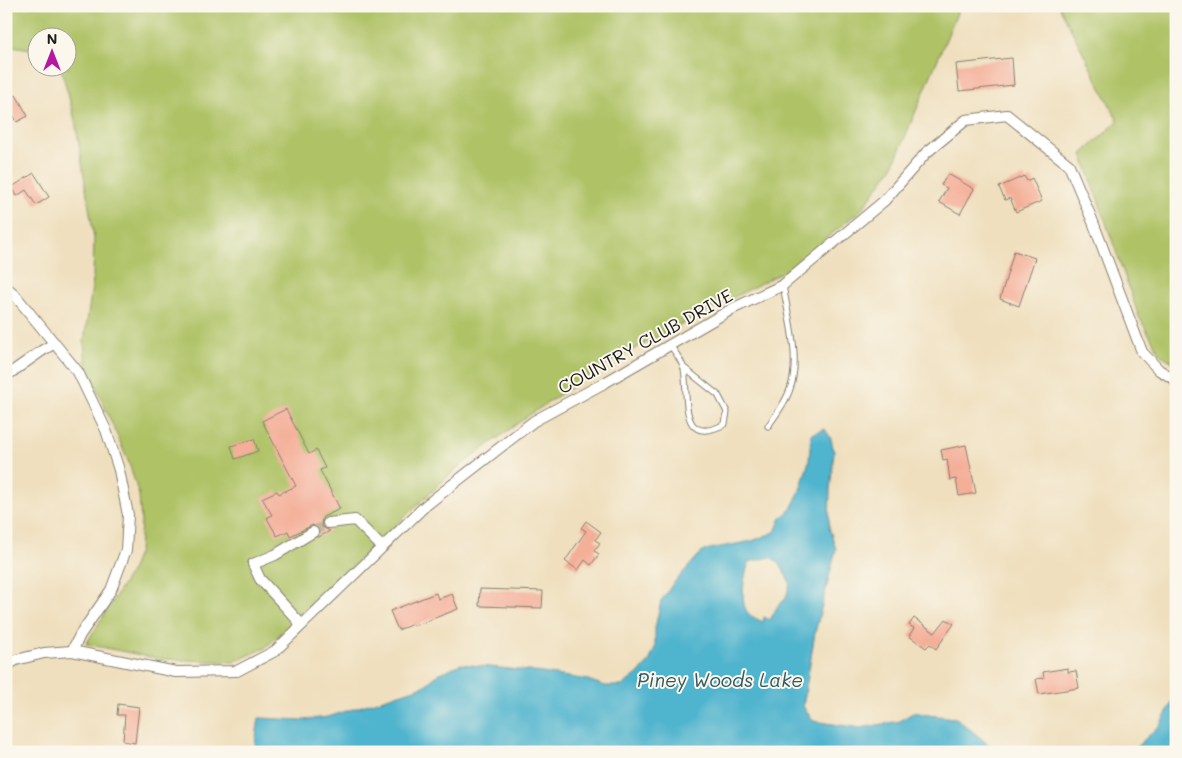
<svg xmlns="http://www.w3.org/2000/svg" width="1182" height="758" font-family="Mali,sans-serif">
<rect width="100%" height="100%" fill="#fbf7ec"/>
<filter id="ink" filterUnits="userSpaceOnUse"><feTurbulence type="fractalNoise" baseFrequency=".02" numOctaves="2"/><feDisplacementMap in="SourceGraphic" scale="10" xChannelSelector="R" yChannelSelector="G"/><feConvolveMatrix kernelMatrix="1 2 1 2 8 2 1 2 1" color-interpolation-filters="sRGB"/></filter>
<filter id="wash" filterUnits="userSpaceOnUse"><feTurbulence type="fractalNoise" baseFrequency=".0096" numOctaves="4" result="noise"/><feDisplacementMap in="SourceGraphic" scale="20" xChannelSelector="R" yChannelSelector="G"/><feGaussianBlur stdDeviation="1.12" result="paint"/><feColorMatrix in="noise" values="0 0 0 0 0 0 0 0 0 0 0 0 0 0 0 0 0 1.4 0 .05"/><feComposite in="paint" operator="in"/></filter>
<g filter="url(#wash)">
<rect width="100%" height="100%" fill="#efdfbe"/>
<path fill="#afc266" stroke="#666f41" d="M 6,6 L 960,6 L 892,168 L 861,210 L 790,268 L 604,365 L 525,418 L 456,469 L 265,648 L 234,662 L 160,659 L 86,644 L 130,573 L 139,551 L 141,522 L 139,495 L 129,463 L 86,364 L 84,342 L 93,280 L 94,238 L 75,120 L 62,72 L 58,68 L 68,68 L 68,38 L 38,38 L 37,50 L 6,45 Z
M 1059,6 L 1176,6 L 1176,364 L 1161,355 L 1139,317 L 1082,154 L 1118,121 Z"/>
<path fill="#50b4ce" stroke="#366875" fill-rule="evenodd" d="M 825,429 L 831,439 L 834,452 L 830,490 L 829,527 L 836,549 L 815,633 L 803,706 L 813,721 L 860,728 L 900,721 L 914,712 L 928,715 L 956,718 L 998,752 L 257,752 L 255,744 L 259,718 L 302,720 L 328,717 L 424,686 L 440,673 L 461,664 L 529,671 L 588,680 L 605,686 L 622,686 L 640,672 L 649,662 L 655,648 L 655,628 L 661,601 L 672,585 L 698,556 L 705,550 L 752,541 L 775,532 L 781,518 L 791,509 L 799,493 L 809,461 L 811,434 ZM 771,557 L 780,564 L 790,583 L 786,598 L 777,607 L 770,620 L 764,617 L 763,622 C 759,620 752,617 749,614 C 738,604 745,573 749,562 Z
M 1176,696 L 1176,752 L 1131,752 L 1160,725 Z"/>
<g id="blocks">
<path fill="#f4af99" d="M 1012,58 L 1014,85 L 959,91 L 956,64 Z
M 16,95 L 28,116 L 17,122 L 11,111 L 6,114 L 6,101 Z
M 34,173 L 49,197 L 36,205 L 26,190 L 17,196 L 12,187 Z
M 948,174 L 974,189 L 960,214 L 939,202 L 947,188 L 941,185 Z
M 1024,176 L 1027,181 L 1032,178 L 1042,201 L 1016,212 L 1010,198 L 1005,200 L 999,187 Z
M 1014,251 L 1035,258 L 1019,306 L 1000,299 Z
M 286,409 L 309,454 L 316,450 L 325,468 L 320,470 L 340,509 L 323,517 L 321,523 L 322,527 L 330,531 L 317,538 L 320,532 L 319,529 L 313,525 L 290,536 L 288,531 L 277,536 L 267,518 L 272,515 L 262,498 L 277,491 L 279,494 L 296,486 L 262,421 Z
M 254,439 L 258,451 L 235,459 L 231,446 Z
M 966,445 L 976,493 L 959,496 L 956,479 L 950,480 L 947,459 L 943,460 L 941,450 Z
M 586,521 L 601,532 L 595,540 L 600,543 L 594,551 L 599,554 L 591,565 L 585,560 L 578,570 L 565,561 L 586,531 L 581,528 Z
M 480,589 L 543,591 L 542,608 L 479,606 Z
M 436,593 L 438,599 L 452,594 L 458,609 L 414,626 L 413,624 L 398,630 L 390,611 Z
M 914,618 L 935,633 L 946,619 L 954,624 L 936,649 L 930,644 L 926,648 L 909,636 L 914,628 L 909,625 Z
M 1068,668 L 1068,672 L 1076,671 L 1079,688 L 1039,694 L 1036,679 L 1044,678 L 1043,672 Z
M 118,704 L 139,707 L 135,743 L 123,741 L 125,715 L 117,715 Z"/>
</g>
</g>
<g filter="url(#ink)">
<use href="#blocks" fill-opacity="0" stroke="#867e6d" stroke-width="1"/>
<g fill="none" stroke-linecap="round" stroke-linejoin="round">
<path stroke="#c5b89e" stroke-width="10" stroke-dasharray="10 5" stroke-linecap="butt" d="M 313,532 L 328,523"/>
<defs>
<path id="lane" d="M 670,345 C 675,352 682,361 684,369 C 689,397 678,448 725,424 L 727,412 L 718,395 L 683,367
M 768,426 C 776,415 786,402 790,389 C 801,359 788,317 783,285"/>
<path id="street" d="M 6,287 L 14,294 L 78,372 L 106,430 L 119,470 L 128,515 L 126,550 L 111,590 L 80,635 L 72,651
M 6,376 L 43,350 L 55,343
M 328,523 L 355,520 L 382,547
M 302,625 L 260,579 L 253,564 L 275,555 L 313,532
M 6,666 L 16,660 L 44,653 L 72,651 L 176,672 L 237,671 L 275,651 L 425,506 L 534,421 L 606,382 L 732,309 L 783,285 L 884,201 L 926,153 L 966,120 L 1007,115 L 1069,165 L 1093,222 L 1142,352 L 1159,370 L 1176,380"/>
</defs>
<use href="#lane" stroke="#867e6d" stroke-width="7"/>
<use href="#street" stroke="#867e6d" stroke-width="12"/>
<use href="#lane" stroke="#fff" stroke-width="5"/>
<use href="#street" stroke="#fff" stroke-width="10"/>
</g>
</g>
<g text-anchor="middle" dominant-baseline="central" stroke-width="4" stroke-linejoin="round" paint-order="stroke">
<g font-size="18" fill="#1c1c1c" stroke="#fbf7ec">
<text transform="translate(645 341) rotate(-29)">COUNTRY CLUB DRIVE</text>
</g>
<g font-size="19" font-style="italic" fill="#315963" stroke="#fbf7ec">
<text x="720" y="679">Piney Woods Lake</text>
</g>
</g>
<rect width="1182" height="758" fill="none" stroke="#fbf7ec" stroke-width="25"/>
<g transform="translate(52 52)"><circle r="24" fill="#fbf7ec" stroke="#a29f99"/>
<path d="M0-4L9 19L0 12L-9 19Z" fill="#b5179e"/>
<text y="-8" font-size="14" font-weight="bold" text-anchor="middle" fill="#1c1c1c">N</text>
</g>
</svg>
